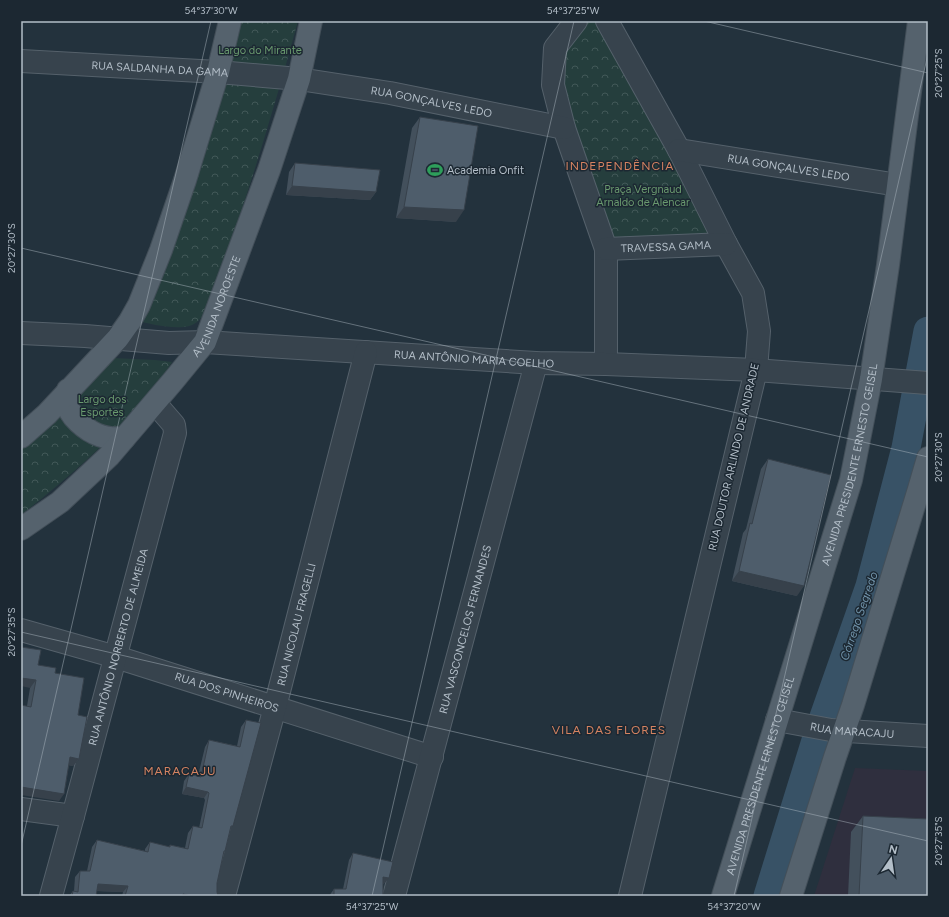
<svg xmlns="http://www.w3.org/2000/svg" width="949" height="917" font-family="Figtree,sans-serif">
<defs>
<pattern id="park-crowns" width="20" height="18" patternUnits="userSpaceOnUse"><rect width="20" height="18" fill="#253e3d"/><path d="M2 6a3 3 0 1 1 6 0M12 15a3 3 0 1 1 6 0" fill="none" stroke="#425858"/></pattern>
</defs>
<rect width="100%" height="100%" fill="#23323d"/>
<path fill="#2f2f3e" d="M 855,768 L 928,771 L 928,896 L 814,896 Z"/>
<path fill="url(#park-crowns)" d="M 237,21 L 298,21 C 277,98 254,175 228,251 C 221,270 212,310 197,322 C 184,333 152,324 137,321 Z
M 576,21 L 607,21 L 726,244 L 606,249 L 564,128 L 555,48 Z
M 113,358 L 155,360 L 172,362 C 161,380 150,393 136,409 C 102,449 63,482 21,515 L 21,447 Z"/>
<g fill="none" stroke-linecap="round" stroke-linejoin="round">
<path stroke="#385266" stroke-width="29" d="M 768,896 L 818,734 L 870,586 L 906,448 L 928,331"/>
<defs>
<g id="minor">
<path d="M 576,21 L 555,48 L 553,85 L 564,128 L 606,249 L 606,364"/>
<path d="M 607,21 L 679,150 L 726,244 L 753,293 L 759,331 L 756,370 L 630,896"/>
<path id="s1" d="M 21,61 L 218,72 L 299,79 L 390,93 L 564,128"/>
<path id="s2" d="M 679,150 L 898,185"/>
<path id="s3" d="M 606,249 L 726,244"/>
<path id="s4" d="M 21,333 L 85,336 L 169,343 L 205,342 L 536,363 L 606,364 L 756,370 L 928,383"/>
<path id="s5" d="M 21,630 L 116,657 L 432,757"/>
<path id="s6" d="M 777,720 L 831,730 L 928,736"/>
<path d="M 21,809 L 73,816"/>
<path id="s7" d="M 51,896 L 73,816 L 175,433 L 174,425 L 155,403"/>
<path id="s8" d="M 224,896 L 275,707 L 366,352"/>
<path id="s9" d="M 394,896 L 536,363"/>
</g>
<g id="major">
<path d="M 68,390 C 68,394 67,399 67,403 C 67,408 71,413 74,417 C 88,433 103,440 124,438"/>
<path d="M 21,437 L 47,414 L 118,338 L 130,321 L 139,305 L 161,250 L 185,180 L 218,72 L 230,21"/>
<path id="s10" d="M 21,529 L 60,502 L 109,456 L 173,381 L 205,342 L 269,170 L 299,79 L 311,21"/>
<path id="s11" d="M 723,896 L 851,480 L 871,379 L 888,265 L 919,21"/>
<path d="M 791,896 L 835,757 L 853,705 L 919,489 L 928,458"/>
</g>
</defs>
<use href="#minor" stroke="#55616b" stroke-width="24"/>
<use href="#major" stroke="#434f59" stroke-width="24"/>
<use href="#minor" stroke="#37434d" stroke-width="22"/>
<use href="#major" stroke="#55626d" stroke-width="22"/>
</g>
<path fill="#43505c" d="M 420,117 L 456,222 L 396,218 L 412,128 Z
M 295,163 L 376,192 L 370,200 L 286,195 L 289,172 Z
M 768,459 L 797,596 L 732,581 L 743,533 L 746,529 L 761,469 Z
M 38,665 L 55,673 L 78,715 L 79,759 L 73,766 L 69,765 L 59,801 L 27,706 L 30,688 Z
M 246,720 L 230,831 L 223,854 L 217,883 L 217,892 L 218,896 L 122,896 L 123,892 L 97,891 L 96,896 L 69,896 L 73,891 L 74,891 L 75,877 L 80,871 L 87,871 L 92,847 L 97,840 L 145,851 L 145,849 L 150,842 L 169,847 L 170,845 L 185,848 L 188,833 L 193,826 L 199,828 L 205,800 L 204,798 L 182,794 L 184,781 L 189,774 L 198,776 L 205,747 L 209,740 L 237,746 L 241,727 Z
M 863,816 L 928,896 L 848,896 L 851,832 Z
M 353,853 L 384,884 L 383,884 L 383,896 L 329,896 L 334,889 L 343,889 L 349,860 Z"/>
<path fill="#37414b" d="M 292,186 L 376,192 L 370,200 L 286,195 Z
M 404,207 L 464,210 L 456,222 L 396,218 Z
M 739,571 L 804,586 L 797,596 L 732,581 Z
M 21,678 L 36,680 L 30,688 L 21,686 Z
M 70,757 L 79,759 L 73,766 L 65,765 Z
M 21,787 L 64,794 L 59,801 L 21,795 Z
M 186,787 L 208,792 L 204,798 L 182,794 Z
M 383,877 L 389,878 L 384,884 L 379,883 Z
M 98,884 L 128,886 L 123,892 L 94,891 Z"/>
<path fill="#4e5d6b" stroke="#37414b" d="M 420,117 L 478,126 L 464,210 L 404,207 Z
M 295,163 L 380,170 L 376,192 L 292,186 Z
M 768,459 L 831,475 L 804,586 L 739,571 L 750,523 L 752,524 Z
M 21,647 L 41,650 L 38,665 L 56,668 L 55,673 L 84,678 L 78,715 L 87,717 L 81,748 L 79,759 L 70,757 L 64,794 L 21,787 L 21,705 L 31,707 L 36,680 L 21,678 Z
M 246,720 L 261,723 L 233,826 L 231,826 L 225,851 L 224,851 L 217,883 L 217,892 L 218,896 L 191,896 L 183,894 L 183,896 L 125,896 L 128,886 L 98,884 L 96,896 L 72,896 L 73,891 L 78,892 L 80,871 L 90,871 L 97,840 L 148,852 L 150,842 L 170,847 L 170,845 L 188,849 L 193,826 L 202,828 L 209,793 L 208,792 L 186,787 L 189,774 L 201,777 L 209,740 L 240,747 Z
M 863,816 L 928,819 L 928,896 L 859,896 Z
M 353,853 L 393,862 L 389,878 L 383,877 L 383,896 L 334,896 L 334,889 L 346,889 Z"/>
<path fill="none" stroke="#b3bec8" stroke-width="1" stroke-opacity="0.45" d="M 704,21 L 928,73M 21,248 L 928,457M 21,632 L 928,841M 21,846 L 211,21M 372,896 L 574,21M 734,896 L 928,54"/>
<defs>
<symbol id="stadium-bare" viewBox="-9 -9 18 18"><path d="M0-5a6.5 5 0 1 0 0 10a6.5 5 0 1 0 0-10ZM-3.5-1.8h7v3.6h-7Z" fill="#2e9e5b" stroke="#1c2832" stroke-width="2.5" paint-order="stroke"/></symbol>
</defs>
<g fill-rule="evenodd">
<use href="#stadium-bare" x="424" y="159" width="22" height="22"/>
</g>
<g text-anchor="middle" dominant-baseline="central" stroke-width="3" stroke-linejoin="round" paint-order="stroke">
<g font-size="11" fill="#69996e" stroke="#1c2832">
<text x="260" y="50">Largo do Mirante</text>
<text x="643" y="189">Praça Vergnaud<tspan x="643" dy="13">Arnaldo de Alencar</tspan></text>
<text x="102" y="399">Largo dos<tspan x="102" dy="13">Esportes</tspan></text>
</g>
<g font-size="11" fill="#b3bec8" stroke="#1c2832">
<text stroke="none"><textPath href="#s1" startOffset="139">RUA SALDANHA DA GAMA</textPath></text>
<text stroke="none"><textPath href="#s1" startOffset="413">RUA GONÇALVES LEDO</textPath></text>
<text stroke="none"><textPath href="#s2" startOffset="111">RUA GONÇALVES LEDO</textPath></text>
<text stroke="none"><textPath href="#s3" startOffset="60">TRAVESSA GAMA</textPath></text>
<text stroke="none"><textPath href="#s10" startOffset="301">AVENIDA NOROESTE</textPath></text>
<text stroke="none"><textPath href="#s4" startOffset="454">RUA ANTÔNIO MARIA COELHO</textPath></text>
<text transform="translate(734 457) rotate(-77)">RUA DOUTOR ARLINDO DE ANDRADE</text>
<text stroke="none"><textPath href="#s11" startOffset="450">AVENIDA PRESIDENTE ERNESTO GEISEL</textPath></text>
<text stroke="none"><textPath href="#s8" startOffset="281">RUA NICOLAU FRAGELLI</textPath></text>
<text stroke="none"><textPath href="#s9" startOffset="276">RUA VASCONCELOS FERNANDES</textPath></text>
<text stroke="none"><textPath href="#s7" startOffset="258">RUA ANTÔNIO NORBERTO DE ALMEIDA</textPath></text>
<text stroke="none"><textPath href="#s5" startOffset="215">RUA DOS PINHEIROS</textPath></text>
<text stroke="none"><textPath href="#s6" startOffset="76">RUA MARACAJU</textPath></text>
<text stroke="none"><textPath href="#s11" startOffset="126">AVENIDA PRESIDENTE ERNESTO GEISEL</textPath></text>
</g>
<g font-size="11" fill="#b3bec8" stroke="#1c2832" text-anchor="start">
<text x="447" y="170">Academia Onfit</text>
</g>
<g font-size="12" letter-spacing="1" fill="#d58361" stroke="#1c2832">
<text x="620" y="166">INDEPENDÊNCIA</text>
<text x="609" y="730">VILA DAS FLORES</text>
<text x="180" y="771">MARACAJU</text>
</g>
<g font-size="12" font-style="italic" fill="#7294ab" stroke="#1c2832">
<text transform="translate(859 616) rotate(-71)">Córrego Segredo</text>
</g>
</g>
<rect width="949" height="917" fill="none" stroke="#1c2832" stroke-width="44"/>
<g transform="translate(891 859) rotate(13)" stroke="#1c2832" stroke-width="3" paint-order="stroke">
<path d="M0-3L7 15L0 10L-7 15Z" fill="#b3bec8"/>
<text y="-6" font-size="11" font-weight="bold" text-anchor="middle" fill="#b3bec8">N</text>
</g>
<rect x="22" y="22" width="905" height="873" fill="none" stroke="#b3bec8" stroke-width="1.5"/>
<g font-size="10" text-anchor="middle" fill="#b3bec8">
<text x="211" y="14">54°37'30"W</text>
<text x="573" y="14">54°37'25"W</text>
<text transform="translate(938 73) rotate(-90)" y="4">20°27'25"S</text>
<text transform="translate(11 248) rotate(-90)" y="4">20°27'30"S</text>
<text transform="translate(938 457) rotate(-90)" y="4">20°27'30"S</text>
<text transform="translate(11 632) rotate(-90)" y="4">20°27'35"S</text>
<text transform="translate(938 841) rotate(-90)" y="4">20°27'35"S</text>
<text x="372" y="910">54°37'25"W</text>
<text x="734" y="910">54°37'20"W</text>
</g>
</svg>
